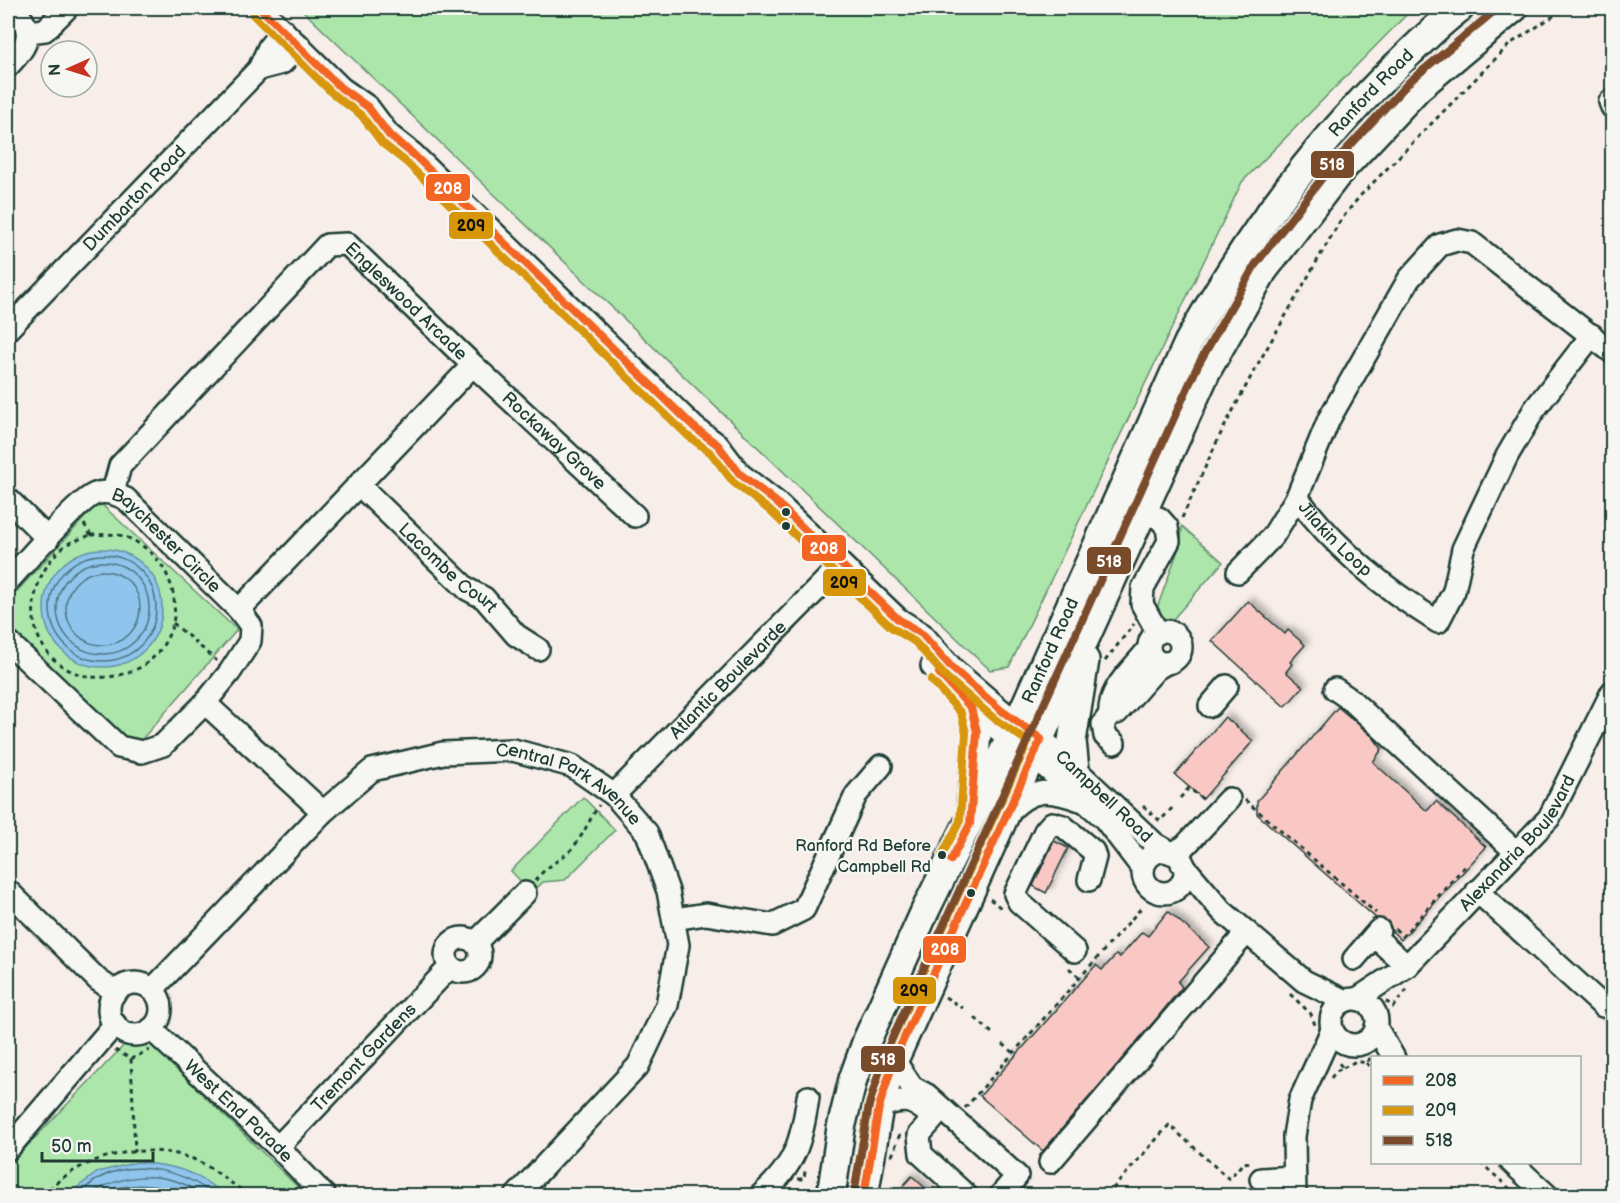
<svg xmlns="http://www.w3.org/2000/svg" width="1620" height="1203" font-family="'Balsamiq Sans',sans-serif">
<defs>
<filter id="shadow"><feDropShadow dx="4" dy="-4" stdDeviation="3" flood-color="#0004"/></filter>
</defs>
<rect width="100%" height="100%" fill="#f7ede9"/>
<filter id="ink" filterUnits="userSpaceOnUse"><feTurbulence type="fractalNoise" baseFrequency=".0167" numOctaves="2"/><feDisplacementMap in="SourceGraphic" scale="12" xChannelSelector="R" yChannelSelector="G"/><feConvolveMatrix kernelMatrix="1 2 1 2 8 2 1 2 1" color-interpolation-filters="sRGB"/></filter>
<g filter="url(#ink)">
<path fill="#ace6ab" stroke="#669270" stroke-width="1.5" d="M 300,8 L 1413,8 L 1242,182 L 1009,667 L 990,670 Z
M 99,502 L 237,630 L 130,753 L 8,636 L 8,601 Z
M 1182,526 L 1223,562 L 1167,626 L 1151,614 L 1157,608 L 1181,542 Z
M 583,797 L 615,830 L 565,880 L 543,882 L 532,893 L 511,871 Z
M 147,1040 L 306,1195 L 8,1195 L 8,1166 L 127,1042 Z"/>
<path fill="#8fc5ed" stroke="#628fa3" stroke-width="1.5" d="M44 608a59 59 0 1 1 118 0a59 59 0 1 1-118 0Z
M 137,1162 C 177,1166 193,1170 225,1195 L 67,1195 L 98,1172 Z"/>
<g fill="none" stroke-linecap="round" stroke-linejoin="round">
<path stroke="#4c737e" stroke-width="1.5" d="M50 608a53 53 0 1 1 106 0a53 53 0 1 1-106 0Z
M57 608a46 46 0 1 1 92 0a46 46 0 1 1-92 0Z
M66 608a37 37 0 1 1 74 0a37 37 0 1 1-74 0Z
M 76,1196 C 83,1190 91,1183 99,1178 C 135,1158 185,1171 215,1196
M 88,1196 C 121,1172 170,1169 203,1196
M 103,1196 C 126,1179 163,1185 186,1196"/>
</g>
<path fill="#f9c8c4" stroke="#1f3d34" stroke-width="1.5" filter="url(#shadow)" d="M 1248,601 L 1285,634 L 1288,630 L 1305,645 L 1290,662 L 1292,664 L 1286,672 L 1303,687 L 1285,707 L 1212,641 Z
M 1338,707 L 1373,737 L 1382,749 L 1373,762 L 1427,811 L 1436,801 L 1486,847 L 1401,940 L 1392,931 L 1388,921 L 1376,918 L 1257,814 L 1257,801 Z
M 1225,717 L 1253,741 L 1203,799 L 1175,775 Z
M 1054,841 L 1068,848 L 1046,893 L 1033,886 Z
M 1168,911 L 1209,947 L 1178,982 L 1182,987 L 1157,1018 L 1043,1151 L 980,1096 L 1096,965 L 1102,970 L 1116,955 L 1120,957 L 1142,932 L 1148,936 Z
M 912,1176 L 934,1196 L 909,1196 L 901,1188 Z"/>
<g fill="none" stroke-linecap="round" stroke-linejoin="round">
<defs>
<g id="minor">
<path id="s1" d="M 260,8 L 341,88 L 368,107 L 389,135 L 413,154 L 695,428 L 718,445 L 740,474 L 776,502 L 898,619 L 922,634 L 953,669 L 1002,711 L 1056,751 L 1155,844 L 1171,853"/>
<path d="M 28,32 L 45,30 L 67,8"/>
<path d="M 8,66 C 28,45 37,31 12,8"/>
<path d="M 259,69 L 282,63 L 299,45"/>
<path d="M 1612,100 L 1610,102 L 1612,107"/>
<path id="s2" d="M 8,329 L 259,69 L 269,47 L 283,30"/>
<path id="s3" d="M 473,365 L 635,516"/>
<path id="s4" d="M 359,485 L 467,589 L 484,598 L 516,635 L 538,649"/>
<path id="s5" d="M 113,492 L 120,466 L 327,245 L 347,244 L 473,365 L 239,610"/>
<path id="s6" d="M 1297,497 C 1334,547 1385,589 1438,622 L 1454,591 L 1463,549 L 1507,456 L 1534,410 L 1592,335"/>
<path d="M 8,499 L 48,539"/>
<path d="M 1110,540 L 1119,521 L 1134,511 L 1159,518 L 1167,527 L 1169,541 L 1143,588 L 1142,604 L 1158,633"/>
<path d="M 1238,572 L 1273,536 L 1297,497 L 1329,419 L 1409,279 L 1440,245 L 1457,240 L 1472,243 L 1612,352"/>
<path id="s7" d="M 8,581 C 24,564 77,501 95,494 C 106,490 116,494 126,499 L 239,610 L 251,626 L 250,641 L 230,672 L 205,703 L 163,745 L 142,752 L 119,747 L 8,642"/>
<circle cx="1165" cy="647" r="16"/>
<path d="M 932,666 L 971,708 L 1048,769 L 1104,818 L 1143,869"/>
<path d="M 1335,689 L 1351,700 L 1516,852"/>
<path d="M 205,703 L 323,812"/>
<path d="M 1210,706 L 1227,686"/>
<path d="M 1110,714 C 1108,687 1134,669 1149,648"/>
<path d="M 1114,743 L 1105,736 L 1103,724 L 1110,714 L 1117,713 L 1156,669 L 1166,663"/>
<path id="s8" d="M 614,795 L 841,565"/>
<path d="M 1009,812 C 1031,787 1050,789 1080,800"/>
<circle cx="1164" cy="872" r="21"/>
<path d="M 1173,853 L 1185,846 L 1229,799"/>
<path d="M 1182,864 L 1222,911 L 1304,981 L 1345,1001"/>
<path d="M 8,891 L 98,980 L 116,992"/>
<path d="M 1477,891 L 1603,1006 L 1612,1008"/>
<path d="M 674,919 L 706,914 L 772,925 L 804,909 L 856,795 L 881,766"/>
<path d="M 1374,936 L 1407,966"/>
<circle cx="463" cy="955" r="17"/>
<path d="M 475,943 L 525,893"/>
<path d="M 1075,951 L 1019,902 L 1015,894 L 1045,831 L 1052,823 L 1063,826 L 1093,851 L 1095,857 L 1089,880"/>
<path d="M 1354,959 L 1379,930"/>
<circle cx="135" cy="1009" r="26"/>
<path id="s9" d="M 152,990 L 323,812 L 372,770 L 443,753 L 513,750 L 572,766 L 614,795 L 647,833 L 668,891 L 678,945 L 667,1005 L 638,1066 L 516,1196"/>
<circle cx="1354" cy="1022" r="23"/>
<path id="s10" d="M 1357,999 L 1407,966 L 1549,818 L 1612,692"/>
<path d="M 1376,1027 L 1394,1058"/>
<path id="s11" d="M 151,1029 L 278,1147 L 325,1196"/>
<path d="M 894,1060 L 912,1087 L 927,1095 L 1017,1176 L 1000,1196"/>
<path d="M 879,1107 C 906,1097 912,1099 934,1118 L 919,1135 L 921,1154 L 967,1196"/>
<path id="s12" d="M 278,1147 L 450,967"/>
<path d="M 8,1149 L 115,1024"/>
<path d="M 1050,1162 L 1247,932"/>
<path d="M 1511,1162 L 1548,1196"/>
<path d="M 1261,1179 L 1294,1177"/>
<path d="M 760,1196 C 795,1166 802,1141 808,1097"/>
<path d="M 1295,1196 L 1294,1136 L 1300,1100 L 1332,1030"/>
</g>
<g id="major">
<path d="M 971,708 L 977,732 L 971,805"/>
<path d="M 1075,770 L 1072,741 L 1085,660"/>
<path id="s13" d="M 831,1196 L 841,1128 L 853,1079 L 867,1040 L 925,911 L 1018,722 L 1188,343 C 1244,241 1313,147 1396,66 C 1417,46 1437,25 1460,8"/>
<path d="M 864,1196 L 879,1107 L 894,1060 L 1207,370 L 1263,271 L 1340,171 L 1418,88 L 1514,8"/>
</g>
</defs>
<use href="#minor" stroke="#1f3d34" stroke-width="26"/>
<use href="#major" stroke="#1f3d34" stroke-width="32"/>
<path stroke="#1f3d34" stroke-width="3" stroke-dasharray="4.5 4.5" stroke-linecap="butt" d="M 1182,518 L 1219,437 L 1255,369 L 1340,221 L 1360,196 L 1510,44 L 1566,8
M 84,524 L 91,535
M 91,535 C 101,535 114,533 123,536 C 158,548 178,582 174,617 C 171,637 157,659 139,668 C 73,700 12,645 41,577 C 46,566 55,552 66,545 C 73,541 83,538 91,535 Z
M 173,623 L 217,661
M 1105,661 L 1134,624
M 1180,798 L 1189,788 L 1205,801
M 1245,800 L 1376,913
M 1143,806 L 1160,821 L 1173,807
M 535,881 C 545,867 559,861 571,850 C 583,836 589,820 599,805
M 1138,891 L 1140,893
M 990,899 L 1001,908
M 1395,929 L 1403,936 L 1465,866
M 1069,968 L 1080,978
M 1290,994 L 1311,1014 L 1315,1025
M 945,997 L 963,1008
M 1386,1001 L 1393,1007 L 1409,987
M 975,1018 L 992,1033
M 1003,1044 L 1013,1052
M 115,1050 L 131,1059 L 149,1050
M 131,1059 L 135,1152
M 1366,1063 L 1372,1068
M 1343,1068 L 1356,1061 L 1366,1063 L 1372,1056
M 1331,1078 L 1336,1071 L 1343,1068 L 1337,1061
M 965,1108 L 1143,906
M 892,1156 L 900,1134
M 1480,1162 L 1518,1196
M 798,1179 L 804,1179 L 805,1171
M 43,1196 C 77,1156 144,1140 193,1159 C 209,1165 225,1179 240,1189 L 245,1196
M 1111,1196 L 1109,1193 L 1169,1125 L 1229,1179 L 1243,1163 L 1253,1162"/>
<use href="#minor" stroke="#f6f6f2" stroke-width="21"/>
<use href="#major" stroke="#f6f6f2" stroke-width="27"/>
<defs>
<path id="bus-1" d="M 260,8 L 341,88 L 368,107 L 389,135 L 413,154 L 695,428 L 718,445 L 740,474 L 776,502 L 898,619 L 922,634 L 953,669 L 1002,711 L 1041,739 L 894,1060 L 879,1107 L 864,1196
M 939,673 L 971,708 L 977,732 L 970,824 L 951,860"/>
<path id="bus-2" d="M 253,15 L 334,95 L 361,115 L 382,143 L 406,162 L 688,436 L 711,453 L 733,482 L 769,510 L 891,627 L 915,642 L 946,677 L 995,719 L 1028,742 L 884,1057 L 869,1105 L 854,1194
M 931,680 L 961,713 L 966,733 L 960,821 L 942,855"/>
<path id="bus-3" d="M 854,1194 L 869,1105 L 884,1056 L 1198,365 L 1255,265 L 1332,165 L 1410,81 L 1498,8"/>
</defs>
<use href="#bus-1" stroke="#f6f6f2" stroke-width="12"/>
<use href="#bus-2" stroke="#f6f6f2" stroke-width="12"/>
<use href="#bus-3" stroke="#f6f6f2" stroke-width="12"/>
<use href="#bus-1" stroke="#f26522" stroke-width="8"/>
<use href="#bus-2" stroke="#d79608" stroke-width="8"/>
<use href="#bus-3" stroke="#7a4b2a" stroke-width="8"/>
</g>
</g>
<g fill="#1f3d34" stroke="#f6f6f2" stroke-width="2">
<circle cx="786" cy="512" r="5"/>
<circle cx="786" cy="526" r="5"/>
<circle cx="942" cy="855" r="5"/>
<circle cx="971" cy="893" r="5"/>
</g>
<g text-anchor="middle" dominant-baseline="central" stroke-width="4.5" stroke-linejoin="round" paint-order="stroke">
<g font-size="16" fill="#1f3d34" stroke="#f6f6f2" text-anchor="end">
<text x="931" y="846">Ranford Rd Before<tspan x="931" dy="21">Campbell Rd</tspan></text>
</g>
<g font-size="18" fill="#1f3d34" stroke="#f6f6f2">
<text stroke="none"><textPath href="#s13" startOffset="1239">Ranford Road</textPath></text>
<text stroke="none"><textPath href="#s2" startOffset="182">Dumbarton Road</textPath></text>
<text stroke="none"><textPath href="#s5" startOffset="432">Engleswood Arcade</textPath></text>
<text stroke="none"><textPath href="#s3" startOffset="111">Rockaway Grove</textPath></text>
<text stroke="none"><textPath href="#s6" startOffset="57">Jilakin Loop</textPath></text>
<text stroke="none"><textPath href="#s7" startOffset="213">Baychester Circle</textPath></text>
<text stroke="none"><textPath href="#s4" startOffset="122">Lacombe Court</textPath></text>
<text stroke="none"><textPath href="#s13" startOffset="591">Ranford Road</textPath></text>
<text stroke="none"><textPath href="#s8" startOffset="162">Atlantic Boulevarde</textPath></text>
<text stroke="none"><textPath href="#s9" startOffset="520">Central Park Avenue</textPath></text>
<text stroke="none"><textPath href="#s1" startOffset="1158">Campbell Road</textPath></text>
<text stroke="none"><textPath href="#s10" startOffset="226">Alexandria Boulevard</textPath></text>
<text stroke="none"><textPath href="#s12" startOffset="124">Tremont Gardens</textPath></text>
<text stroke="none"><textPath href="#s11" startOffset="120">West End Parade</textPath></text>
</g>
</g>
<g stroke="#f6f6f2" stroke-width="2">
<rect x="1310" y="150" width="45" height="29" rx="6" fill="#7a4b2a"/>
<rect x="425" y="173" width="46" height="29" rx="6" fill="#f26522"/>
<rect x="448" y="211" width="46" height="29" rx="6" fill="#d79608"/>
<rect x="801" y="534" width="46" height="28" rx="6" fill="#f26522"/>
<rect x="1086" y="546" width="46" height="29" rx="6" fill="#7a4b2a"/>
<rect x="822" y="568" width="45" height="29" rx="6" fill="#d79608"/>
<rect x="922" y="935" width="45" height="29" rx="6" fill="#f26522"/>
<rect x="892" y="976" width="45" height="29" rx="6" fill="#d79608"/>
<rect x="860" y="1045" width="46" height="28" rx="6" fill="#7a4b2a"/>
</g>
<g font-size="16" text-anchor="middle" font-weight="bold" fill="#fff">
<text x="1332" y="170">518</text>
<text x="448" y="194">208</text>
<text x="824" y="554">208</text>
<text x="1109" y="567">518</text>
<text x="945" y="955">208</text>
<text x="883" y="1065">518</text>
</g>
<g font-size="16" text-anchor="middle" font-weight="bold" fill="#111">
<text x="471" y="231">209</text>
<text x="844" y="588">209</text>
<text x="914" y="996">209</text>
</g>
<rect width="1620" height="1203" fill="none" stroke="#f6f6f2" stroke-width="30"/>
<rect x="15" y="15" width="1590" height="1173" fill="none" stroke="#1f3d34" stroke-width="2" filter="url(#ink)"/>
<rect x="1371" y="1056" width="210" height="108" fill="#f6f6f2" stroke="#a0aca6" stroke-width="1.5"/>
<rect x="1383" y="1076" width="30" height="9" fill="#f26522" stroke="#a0aca6" stroke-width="1.5"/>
<text x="1425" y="1086" font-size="18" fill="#1f3d34">208</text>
<rect x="1383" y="1106" width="30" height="9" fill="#d79608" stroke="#a0aca6" stroke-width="1.5"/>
<text x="1425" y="1116" font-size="18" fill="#1f3d34">209</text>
<rect x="1383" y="1136" width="30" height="9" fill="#7a4b2a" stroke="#a0aca6" stroke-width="1.5"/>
<text x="1425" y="1146" font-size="18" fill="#1f3d34">518</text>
<g transform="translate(69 69) rotate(267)"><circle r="28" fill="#f6f6f2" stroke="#a0aca6" stroke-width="1.5"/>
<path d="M0-4.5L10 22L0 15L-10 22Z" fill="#c8321e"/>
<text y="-9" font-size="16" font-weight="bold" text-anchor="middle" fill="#1f3d34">N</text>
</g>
<path d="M42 1152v9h111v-9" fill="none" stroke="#1f3d34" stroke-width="3"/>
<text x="51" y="1152" font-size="18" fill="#1f3d34" stroke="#f6f6f2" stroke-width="4.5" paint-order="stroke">50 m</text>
</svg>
